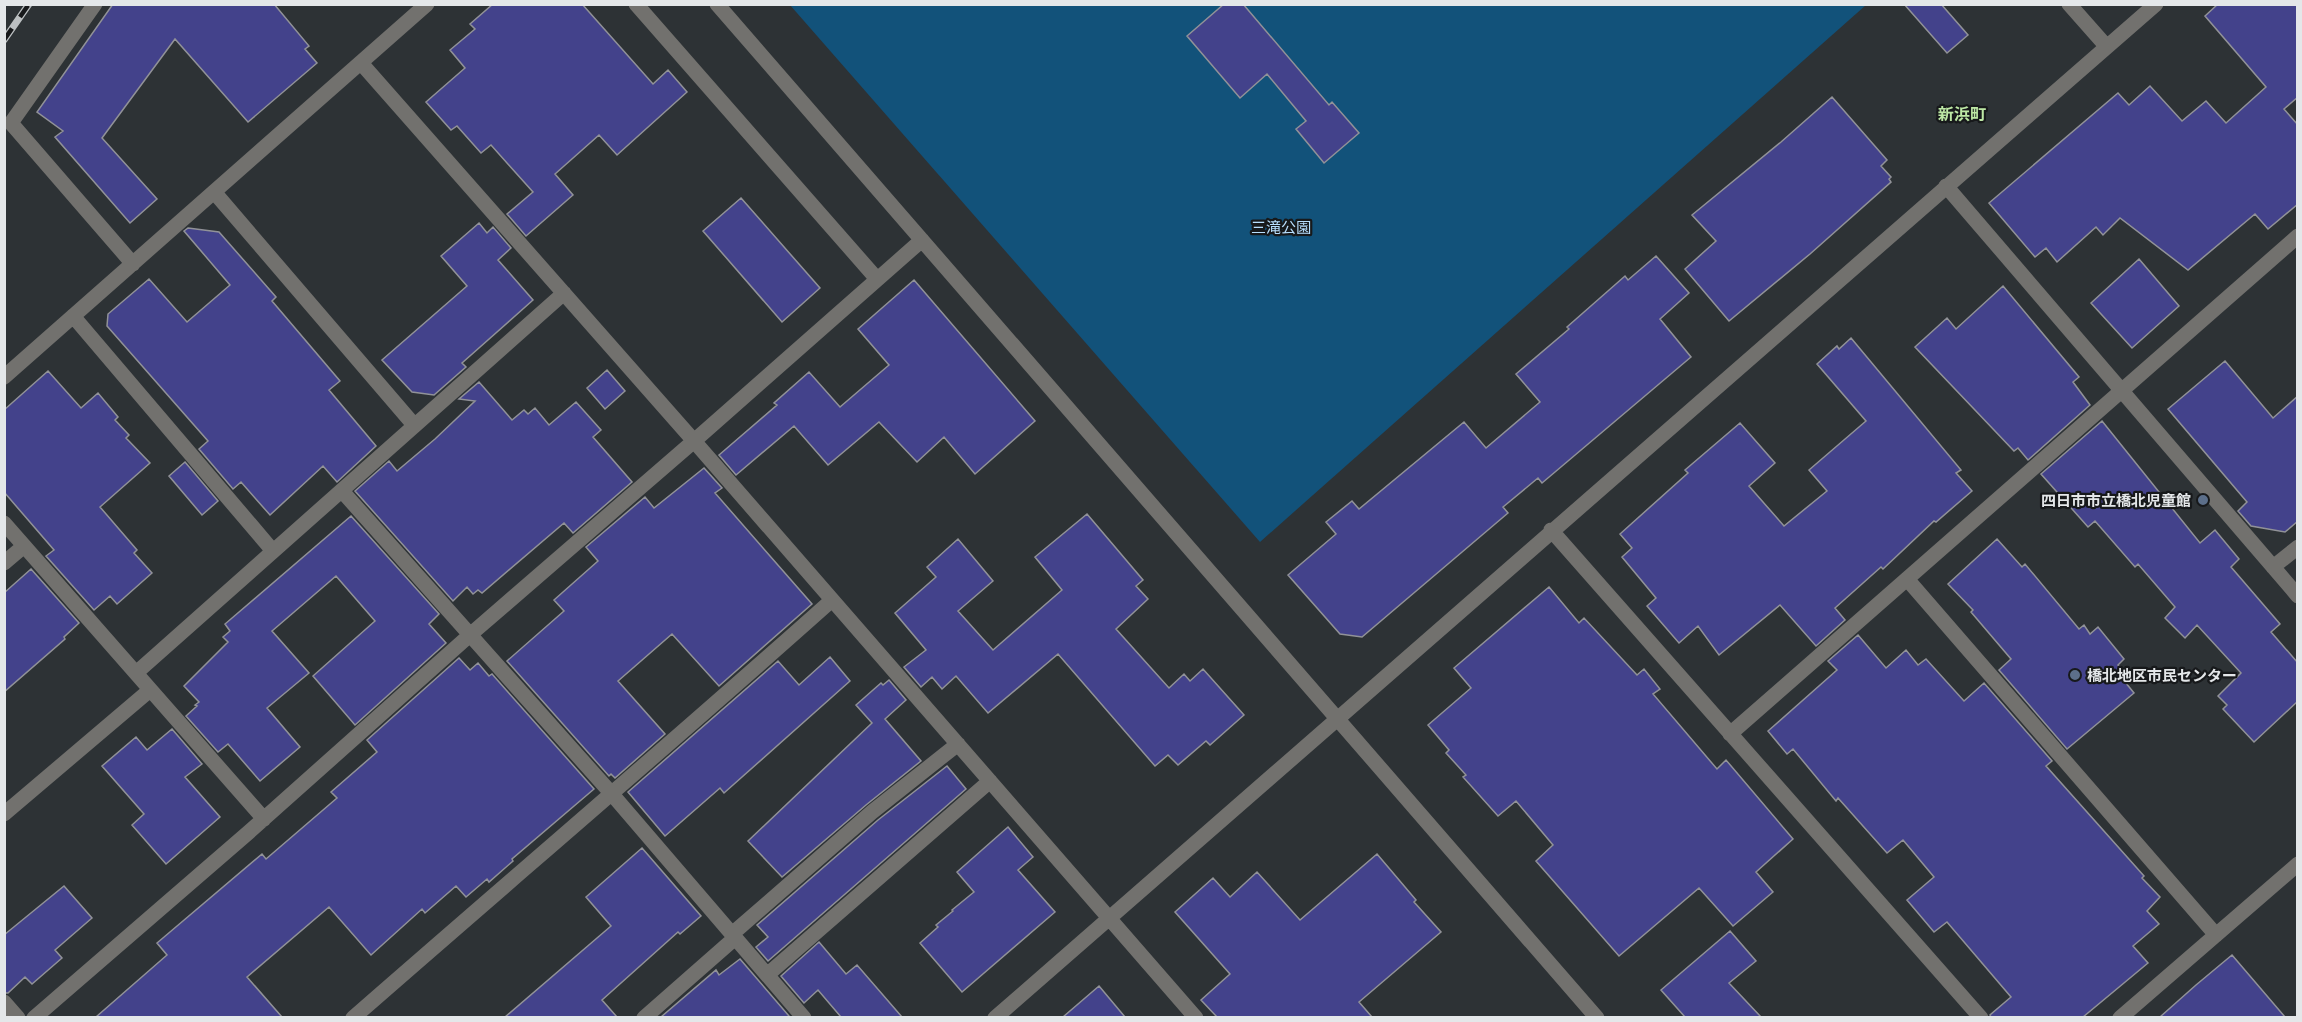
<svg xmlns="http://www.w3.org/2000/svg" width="2302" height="1022" font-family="'Open Sans','Noto Sans JP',sans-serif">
<rect width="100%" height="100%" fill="#2d3235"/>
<path fill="#12527a" d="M 790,5 L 1866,5 L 1260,542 Z"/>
<path fill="#43428b" stroke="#919298" stroke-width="1.5" d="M 113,4 L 274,4 L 309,46 L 305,49 L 317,63 L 248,122 L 175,39 L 102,138 L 157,199 L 130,223 L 55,137 L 63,131 L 37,112 Z
M 493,4 L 582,4 L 653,84 L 668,70 L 687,92 L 617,155 L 599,135 L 555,174 L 573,195 L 526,236 L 507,214 L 533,192 L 491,145 L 481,153 L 457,126 L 451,130 L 426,102 L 465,68 L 450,50 L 475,29 L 470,24 Z
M 1224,4 L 1243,4 L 1329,105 L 1332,102 L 1359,133 L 1324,163 L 1296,129 L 1306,121 L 1267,74 L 1240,98 L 1187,36 Z
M 1904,4 L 1941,4 L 1968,35 L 1947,53 Z
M 2218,4 L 2298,4 L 2298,97 L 2284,109 L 2298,125 L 2298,204 L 2268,229 L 2255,214 L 2188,270 L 2120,218 L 2103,235 L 2096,227 L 2057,262 L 2046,248 L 2035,257 L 1989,203 L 2118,93 L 2129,105 L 2150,86 L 2182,121 L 2206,101 L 2226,123 L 2266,87 L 2205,16 Z
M 1832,97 L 1887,160 L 1881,166 L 1891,177 L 1889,179 L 1891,182 L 1810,254 L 1729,321 L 1685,269 L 1716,241 L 1692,215 L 1781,142 Z
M 741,198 L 820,288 L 782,322 L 703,231 Z
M 479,223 L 487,233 L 493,227 L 511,248 L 498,260 L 533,300 L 462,363 L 466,367 L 434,395 L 412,392 L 382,360 L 467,286 L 441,256 Z
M 188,228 L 219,232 L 276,297 L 272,301 L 340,381 L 329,390 L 376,446 L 337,482 L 323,466 L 270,515 L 241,482 L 233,489 L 199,449 L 208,441 L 107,326 L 108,314 L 149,279 L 187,322 L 230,285 L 184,231 Z
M 1656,256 L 1689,293 L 1660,319 L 1691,357 L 1542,483 L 1538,478 L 1503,507 L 1508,513 L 1362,637 L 1340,634 L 1288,575 L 1336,534 L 1326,522 L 1352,501 L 1359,509 L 1464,422 L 1486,448 L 1540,402 L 1516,374 L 1569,329 L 1567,327 L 1625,276 L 1628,280 Z
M 2139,259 L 2179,306 L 2132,348 L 2091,303 Z
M 914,280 L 1035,421 L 975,474 L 944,437 L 917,462 L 879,422 L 828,465 L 794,426 L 736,475 L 719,455 L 777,405 L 774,403 L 809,372 L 840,407 L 889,365 L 858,329 Z
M 2003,286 L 2079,377 L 2073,382 L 2090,405 L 2028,460 L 2018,448 L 2014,451 L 1915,347 L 1947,318 L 1956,329 Z
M 1851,338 L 1961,470 L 1956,473 L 1972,491 L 1936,522 L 1934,521 L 1883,569 L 1881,567 L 1835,608 L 1845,620 L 1816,646 L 1780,605 L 1719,655 L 1698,626 L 1679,643 L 1647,606 L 1656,598 L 1622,557 L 1632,548 L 1620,534 L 1688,473 L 1685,470 L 1740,423 L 1775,463 L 1749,486 L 1784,526 L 1827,491 L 1809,470 L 1866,421 L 1817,364 L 1837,346 L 1839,349 Z
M 2225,361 L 2273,418 L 2298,396 L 2298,521 L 2285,532 L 2251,526 L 2238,511 L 2247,502 L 2168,409 Z
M 607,370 L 625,391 L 605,409 L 587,388 Z
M 48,371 L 81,408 L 98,393 L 118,417 L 115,420 L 129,435 L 126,438 L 150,463 L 100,507 L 137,550 L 134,553 L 152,573 L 117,604 L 110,596 L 94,610 L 46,556 L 54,550 L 4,492 L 4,410 Z
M 479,382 L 512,420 L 524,410 L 528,414 L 535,408 L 549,425 L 576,402 L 601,430 L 593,437 L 632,482 L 573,533 L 564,523 L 482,593 L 478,590 L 473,594 L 467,587 L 453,601 L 355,491 L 389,461 L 397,471 L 435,439 L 475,401 L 459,399 Z
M 2102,421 L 2200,543 L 2215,530 L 2239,559 L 2231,567 L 2280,624 L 2271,632 L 2298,663 L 2298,701 L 2254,742 L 2223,709 L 2227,705 L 2218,696 L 2241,673 L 2197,625 L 2185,638 L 2165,618 L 2175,607 L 2138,564 L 2135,567 L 2095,521 L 2088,527 L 2041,474 Z
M 185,462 L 218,501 L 202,515 L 169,476 Z
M 704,468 L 722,488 L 715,493 L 812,604 L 719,686 L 672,634 L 618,681 L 665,734 L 615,778 L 611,774 L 609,776 L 507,661 L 564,611 L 554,600 L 598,561 L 586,547 L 645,497 L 654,508 Z
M 1087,514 L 1143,580 L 1136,586 L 1148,599 L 1116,629 L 1169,688 L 1184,674 L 1190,681 L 1203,669 L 1244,715 L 1210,745 L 1206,741 L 1178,765 L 1168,755 L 1155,766 L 1058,654 L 988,713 L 956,676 L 942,689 L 932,677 L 921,687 L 904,667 L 926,650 L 895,613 L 936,577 L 927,567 L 958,539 L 993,581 L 958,611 L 993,650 L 1062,590 L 1035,557 Z
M 351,516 L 439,614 L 429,624 L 446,643 L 355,725 L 313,676 L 375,621 L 336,576 L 272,631 L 309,673 L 267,708 L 300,747 L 260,781 L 228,744 L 218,752 L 186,716 L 197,706 L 195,705 L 199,702 L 184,686 L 228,642 L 223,637 L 230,631 L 225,624 Z
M 1997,539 L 2022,567 L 2025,564 L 2079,629 L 2084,625 L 2090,634 L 2098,627 L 2124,659 L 2118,665 L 2125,673 L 2121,677 L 2134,693 L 2067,749 L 1999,670 L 2011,659 L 1971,612 L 1973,610 L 1948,584 Z
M 31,569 L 79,623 L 64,637 L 65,639 L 4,692 L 4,593 Z
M 1549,587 L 1579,623 L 1584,618 L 1637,675 L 1644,669 L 1660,689 L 1653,694 L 1717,769 L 1726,760 L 1793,839 L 1756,872 L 1773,892 L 1733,926 L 1699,888 L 1619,956 L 1536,861 L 1553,845 L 1516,801 L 1498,816 L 1463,777 L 1466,775 L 1446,753 L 1449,750 L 1428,725 L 1471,688 L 1454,668 Z
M 1858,635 L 1886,668 L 1906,650 L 1918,665 L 1926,659 L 1964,701 L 1984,683 L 2052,761 L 2046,766 L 2144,876 L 2142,878 L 2160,897 L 2147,911 L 2159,924 L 2133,946 L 2148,963 L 2083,1017 L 1991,1017 L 1990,1015 L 2011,997 L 1947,922 L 1934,932 L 1907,900 L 1934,877 L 1903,840 L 1887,853 L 1838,798 L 1836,801 L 1793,749 L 1787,754 L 1768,731 L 1837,670 L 1828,661 Z
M 830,657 L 850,681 L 724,793 L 720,788 L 665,836 L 628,792 L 778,661 L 799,685 Z
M 459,658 L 470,670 L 478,663 L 489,676 L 492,674 L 594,789 L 512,859 L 513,861 L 489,882 L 487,879 L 466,897 L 456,886 L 425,913 L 422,909 L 371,955 L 329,907 L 247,977 L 282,1017 L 96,1017 L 167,955 L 157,943 L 262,854 L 266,859 L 337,798 L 331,792 L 377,752 L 367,740 Z
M 889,680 L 906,700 L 885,719 L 921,761 L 866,805 L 782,877 L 748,841 L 872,723 L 856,705 L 881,683 L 883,685 Z
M 172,729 L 202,764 L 185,777 L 220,817 L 166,864 L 132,825 L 144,814 L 102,766 L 136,737 L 147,750 Z
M 947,766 L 966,789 L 768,961 L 756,947 L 768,937 L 757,925 L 878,820 Z
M 1008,827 L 1033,857 L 1018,870 L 1055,912 L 962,992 L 920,943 L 938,927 L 936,925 L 953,911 L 952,910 L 974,892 L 957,872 Z
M 642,848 L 701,916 L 680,934 L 678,932 L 602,1000 L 617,1017 L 505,1017 L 611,926 L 586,897 Z
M 1377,854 L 1416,900 L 1414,902 L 1441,932 L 1359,1002 L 1372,1017 L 1217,1017 L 1201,1000 L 1230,974 L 1175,912 L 1213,878 L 1230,897 L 1257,872 L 1300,920 Z
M 64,886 L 92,918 L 55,950 L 62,958 L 32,984 L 25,977 L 8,993 L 4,993 L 4,935 Z
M 1730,931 L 1756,961 L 1729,983 L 1761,1017 L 1685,1017 L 1661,990 Z
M 819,942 L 846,974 L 857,965 L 902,1017 L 841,1017 L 818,990 L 804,1003 L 781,976 Z
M 2232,955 L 2285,1017 L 2160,1017 L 2196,985 Z
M 740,959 L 789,1016 L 787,1017 L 661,1017 L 716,970 L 719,975 Z
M 1099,986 L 1125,1017 L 1063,1017 Z"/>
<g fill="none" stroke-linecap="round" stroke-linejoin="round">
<path stroke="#72716e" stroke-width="15" d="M 95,4 L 11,123 L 133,264
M 636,4 L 877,279
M 717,4 L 1597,1018
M 2069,4 L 2107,47
M 361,63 L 694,441 L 1196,1018
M 1946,186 L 2298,596
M 215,193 L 414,425
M 73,316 L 273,551
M 4,377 L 427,4
M 342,491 L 611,793 L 804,1018
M 4,523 L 264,819
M 1551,530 L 1981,1018
M 4,563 L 24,546
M 2273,567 L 2298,547
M 1907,579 L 2216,935
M 136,673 L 564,293
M 1730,734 L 2298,236
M 4,814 L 150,690
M 732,934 L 872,812 L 958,744
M 767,975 L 990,781
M 4,1002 L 18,1018
M 34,1018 L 249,832 L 471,634 L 694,441 L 922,240
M 353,1018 C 513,878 674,741 832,600
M 644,1018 L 735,938
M 995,1018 L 2156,4
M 2120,1018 L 2298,864"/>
<defs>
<path id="rail" d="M 4,40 L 29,4"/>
</defs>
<use href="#rail" stroke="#bcc0c2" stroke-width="7"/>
<use href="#rail" stroke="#17191b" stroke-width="4.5" stroke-dasharray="14" stroke-linecap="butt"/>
</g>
<g fill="#5c6f8a" stroke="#17191b" stroke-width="2">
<circle cx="2203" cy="500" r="6"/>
<circle cx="2075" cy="675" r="6"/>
</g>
<g text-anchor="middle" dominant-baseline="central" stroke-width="4.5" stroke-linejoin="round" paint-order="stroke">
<g font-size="15" fill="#b7defd" stroke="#17191b">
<text x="1281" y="227">三滝公園</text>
</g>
<g font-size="15" font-weight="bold" fill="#e4e7e9" stroke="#17191b" text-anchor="end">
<text x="2191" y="500">四日市市立橋北児童館</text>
<text x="2087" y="675" text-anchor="start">橋北地区市民センター</text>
</g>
<g font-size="16" font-weight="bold" fill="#bde8a5" stroke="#17191b">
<text x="1962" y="114">新浜町</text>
</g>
</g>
<rect width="2302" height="1022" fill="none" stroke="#e4e7e9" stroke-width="12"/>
</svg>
